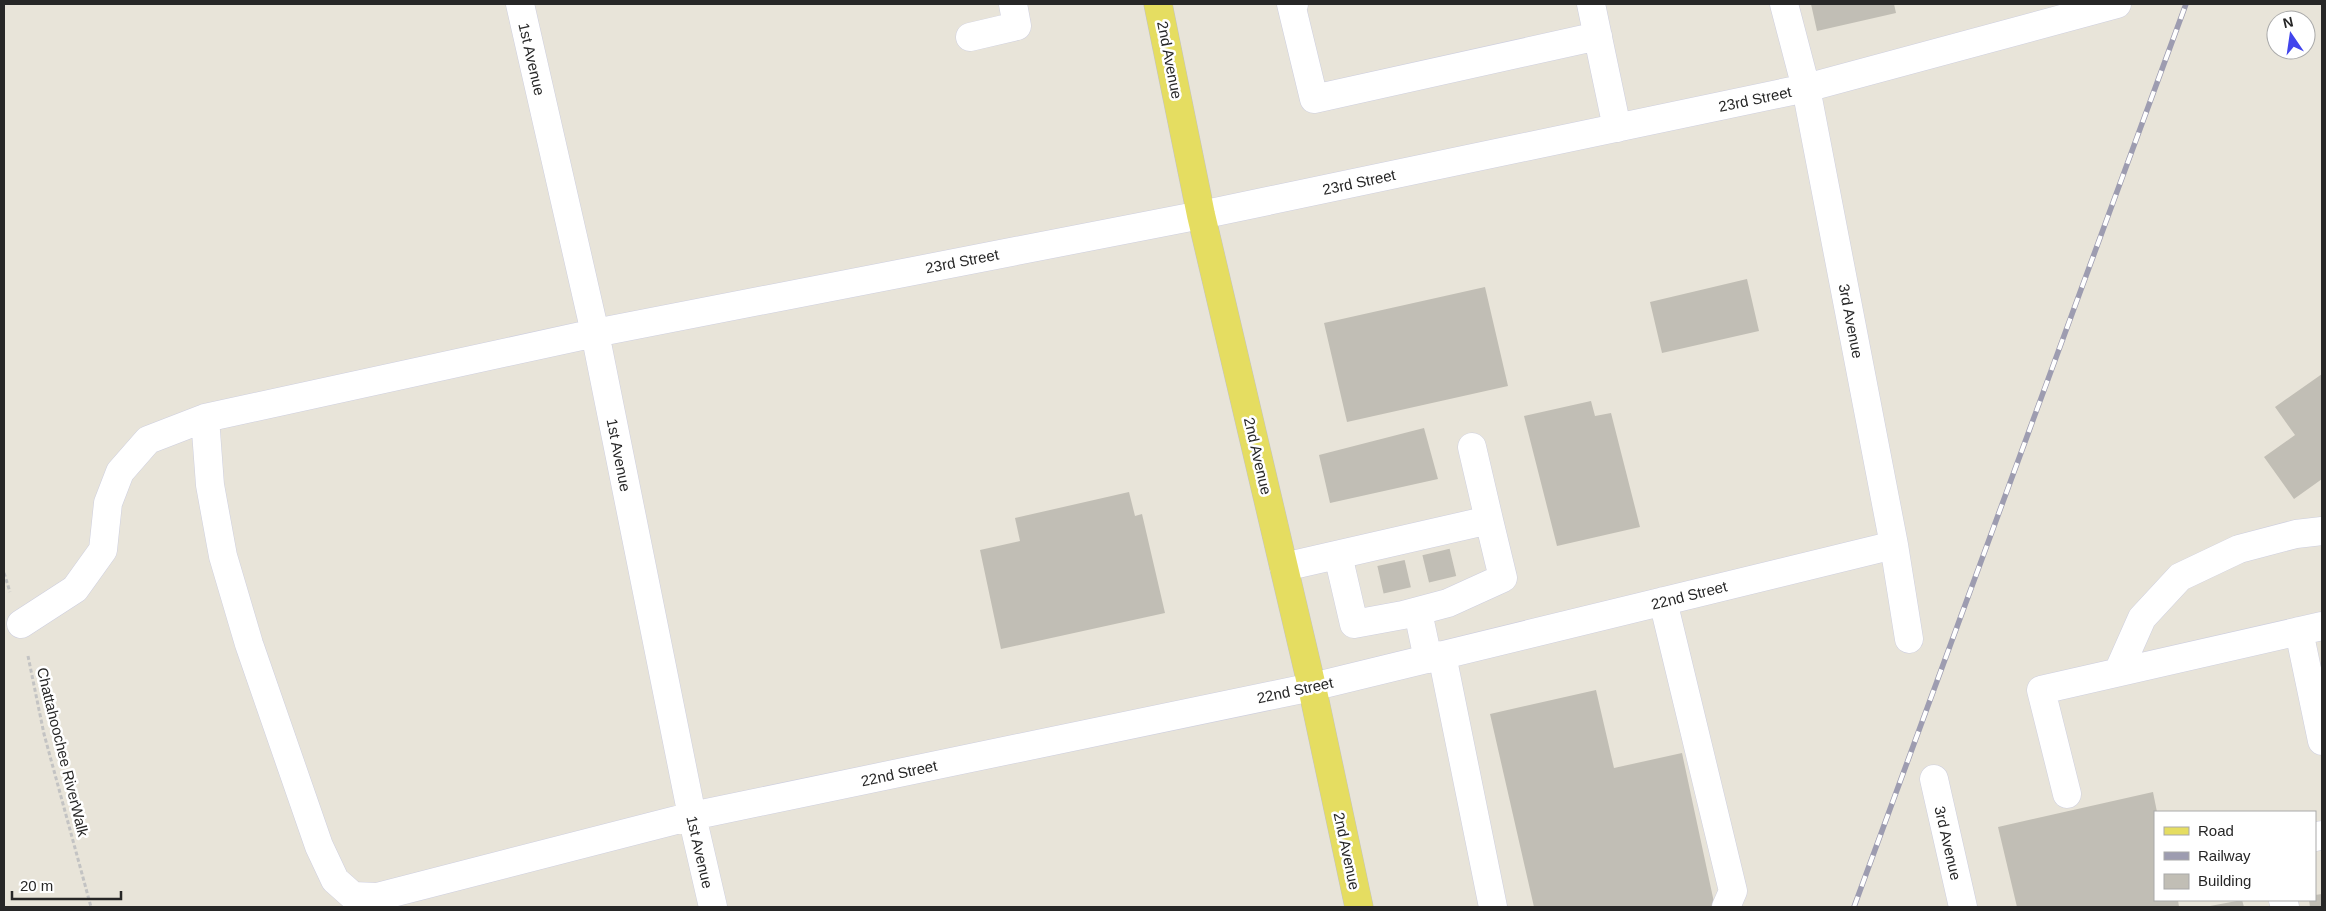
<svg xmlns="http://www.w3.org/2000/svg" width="2326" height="911" font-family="Arial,sans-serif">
<rect width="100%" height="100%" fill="#e8e4d9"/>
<path fill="#c1beb5" d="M 1811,4 L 1894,4 L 1896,13 L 1817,31 Z
M 1747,279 L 1759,331 L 1662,353 L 1650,302 Z
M 1485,287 L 1508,386 L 1347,422 L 1324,323 Z
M 2322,374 L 2322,479 L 2294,499 L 2264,457 L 2295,435 L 2275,407 Z
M 1591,401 L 1595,416 L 1611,413 L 1640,527 L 1557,546 L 1524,416 Z
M 1424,428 L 1438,479 L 1330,503 L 1319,455 Z
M 1129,492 L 1135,516 L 1142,514 L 1165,613 L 1001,649 L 980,550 L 1020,541 L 1015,518 Z
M 1596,690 L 1614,768 L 1682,753 L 1715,907 L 1534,907 L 1490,714 Z
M 2153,792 L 2157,812 L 2155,812 L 2155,900 L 2178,900 L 2179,907 L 2017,907 L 1998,827 Z
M 2322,894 L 2322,907 L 2310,907 L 2309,900 L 2315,900 L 2315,895 Z
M 2242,900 L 2244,907 L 2210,907 L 2210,906 Z"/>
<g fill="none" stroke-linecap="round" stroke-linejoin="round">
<path stroke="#c1beb5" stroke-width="28" stroke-dasharray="28 14" stroke-linecap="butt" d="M 1436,552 L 1445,589
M 1391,563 L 1399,598"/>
<defs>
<path id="minor" d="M 520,4 L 595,333 L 692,816 L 713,907
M 1294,4 L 1291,4 L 1314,99 L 1598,36
M 1591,4 L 1617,128
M 1784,4 L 1806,88 L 1894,545 L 1909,639
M 970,37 L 1017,26 L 1013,4
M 205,418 L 210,485 L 223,556 L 249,644 L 319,846 L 335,880 L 353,896 L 377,897 L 692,816 L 1312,687 L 1894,545
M 1472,447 L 1489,520
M 1284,567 L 1489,520 L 1503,578 L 1448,603 L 1403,615 L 1354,624 L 1338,555
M 1663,601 L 1733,891 L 1726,907
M 1418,612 L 1428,659
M 21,624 L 75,589 L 103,550 L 108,503 L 120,472 L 148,440 L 205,418 L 595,333 L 1201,215 L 1806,88 L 2117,4
M 2299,631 L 2322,741
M 1442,655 L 1493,907
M 2118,672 L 2142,618 L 2180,577 L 2239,549 L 2296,534 L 2322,531
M 1934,779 L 1963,907
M 2067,794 L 2041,690 L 2322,626
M 2315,837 L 2322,835
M 2283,900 L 2285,907"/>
<path id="major" d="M 1158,4 L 1201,215 L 1312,687 L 1359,907"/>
</defs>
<use href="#minor" stroke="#cecfdf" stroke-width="29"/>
<use href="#major" stroke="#c3c3c3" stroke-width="29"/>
<path stroke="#c3c3c3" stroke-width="3" stroke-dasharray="4 2.5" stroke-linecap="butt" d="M 4,573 L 10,592
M 28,656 L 44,734 L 91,907"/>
<use href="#minor" stroke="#fff" stroke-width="28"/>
<use href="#major" stroke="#e5dd61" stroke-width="28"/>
<defs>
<path id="rail" d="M 1854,907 L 2186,4"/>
</defs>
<use href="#rail" stroke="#9d9cb0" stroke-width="5.5"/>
<use href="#rail" stroke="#fff" stroke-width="4" stroke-dasharray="11" stroke-linecap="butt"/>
</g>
<g text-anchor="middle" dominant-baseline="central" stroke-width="5" stroke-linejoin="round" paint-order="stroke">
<g font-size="15" fill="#272727" stroke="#fff">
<text transform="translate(532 59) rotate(77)">1st Avenue</text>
<text transform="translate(1170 60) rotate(79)">2nd Avenue</text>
<text transform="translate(1755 99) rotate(-12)">23rd Street</text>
<text transform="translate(1359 182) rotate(-12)">23rd Street</text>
<text transform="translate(962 261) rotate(-11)">23rd Street</text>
<text transform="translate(1851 321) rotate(79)">3rd Avenue</text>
<text transform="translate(619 455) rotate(79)">1st Avenue</text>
<text transform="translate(1258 456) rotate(77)">2nd Avenue</text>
<text transform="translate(1689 595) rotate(-14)">22nd Street</text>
<text transform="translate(1295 690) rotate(-12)">22nd Street</text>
<text transform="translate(63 752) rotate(76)">Chattahoochee RiverWalk</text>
<text transform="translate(899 773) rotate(-12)">22nd Street</text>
<text transform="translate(1948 843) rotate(77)">3rd Avenue</text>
<text transform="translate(1347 851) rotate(78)">2nd Avenue</text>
<text transform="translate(700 852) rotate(77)">1st Avenue</text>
</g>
</g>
<rect width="2326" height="911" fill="none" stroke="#272727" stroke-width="10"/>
<rect x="2154" y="811" width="162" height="90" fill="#ffffff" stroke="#a9a9a9"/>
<rect x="2164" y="827" width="25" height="8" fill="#e5dd61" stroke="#a9a9a9"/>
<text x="2198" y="836" font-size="15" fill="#272727">Road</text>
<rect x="2164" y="852" width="25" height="8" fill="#9d9cb0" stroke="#a9a9a9"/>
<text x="2198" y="861" font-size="15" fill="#272727">Railway</text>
<rect x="2164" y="874" width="25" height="15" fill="#c1beb5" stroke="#a9a9a9"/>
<text x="2198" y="886" font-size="15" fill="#272727">Building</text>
<g transform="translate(2291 35) rotate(347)"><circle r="24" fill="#ffffff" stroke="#a9a9a9"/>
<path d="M0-4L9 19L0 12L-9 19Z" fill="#4245ec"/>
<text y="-8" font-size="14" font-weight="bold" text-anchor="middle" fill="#272727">N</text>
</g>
<path d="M12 891v8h109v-8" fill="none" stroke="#272727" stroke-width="2.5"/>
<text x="20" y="891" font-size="15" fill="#272727" stroke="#ffffff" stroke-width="4" paint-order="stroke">20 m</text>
</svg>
